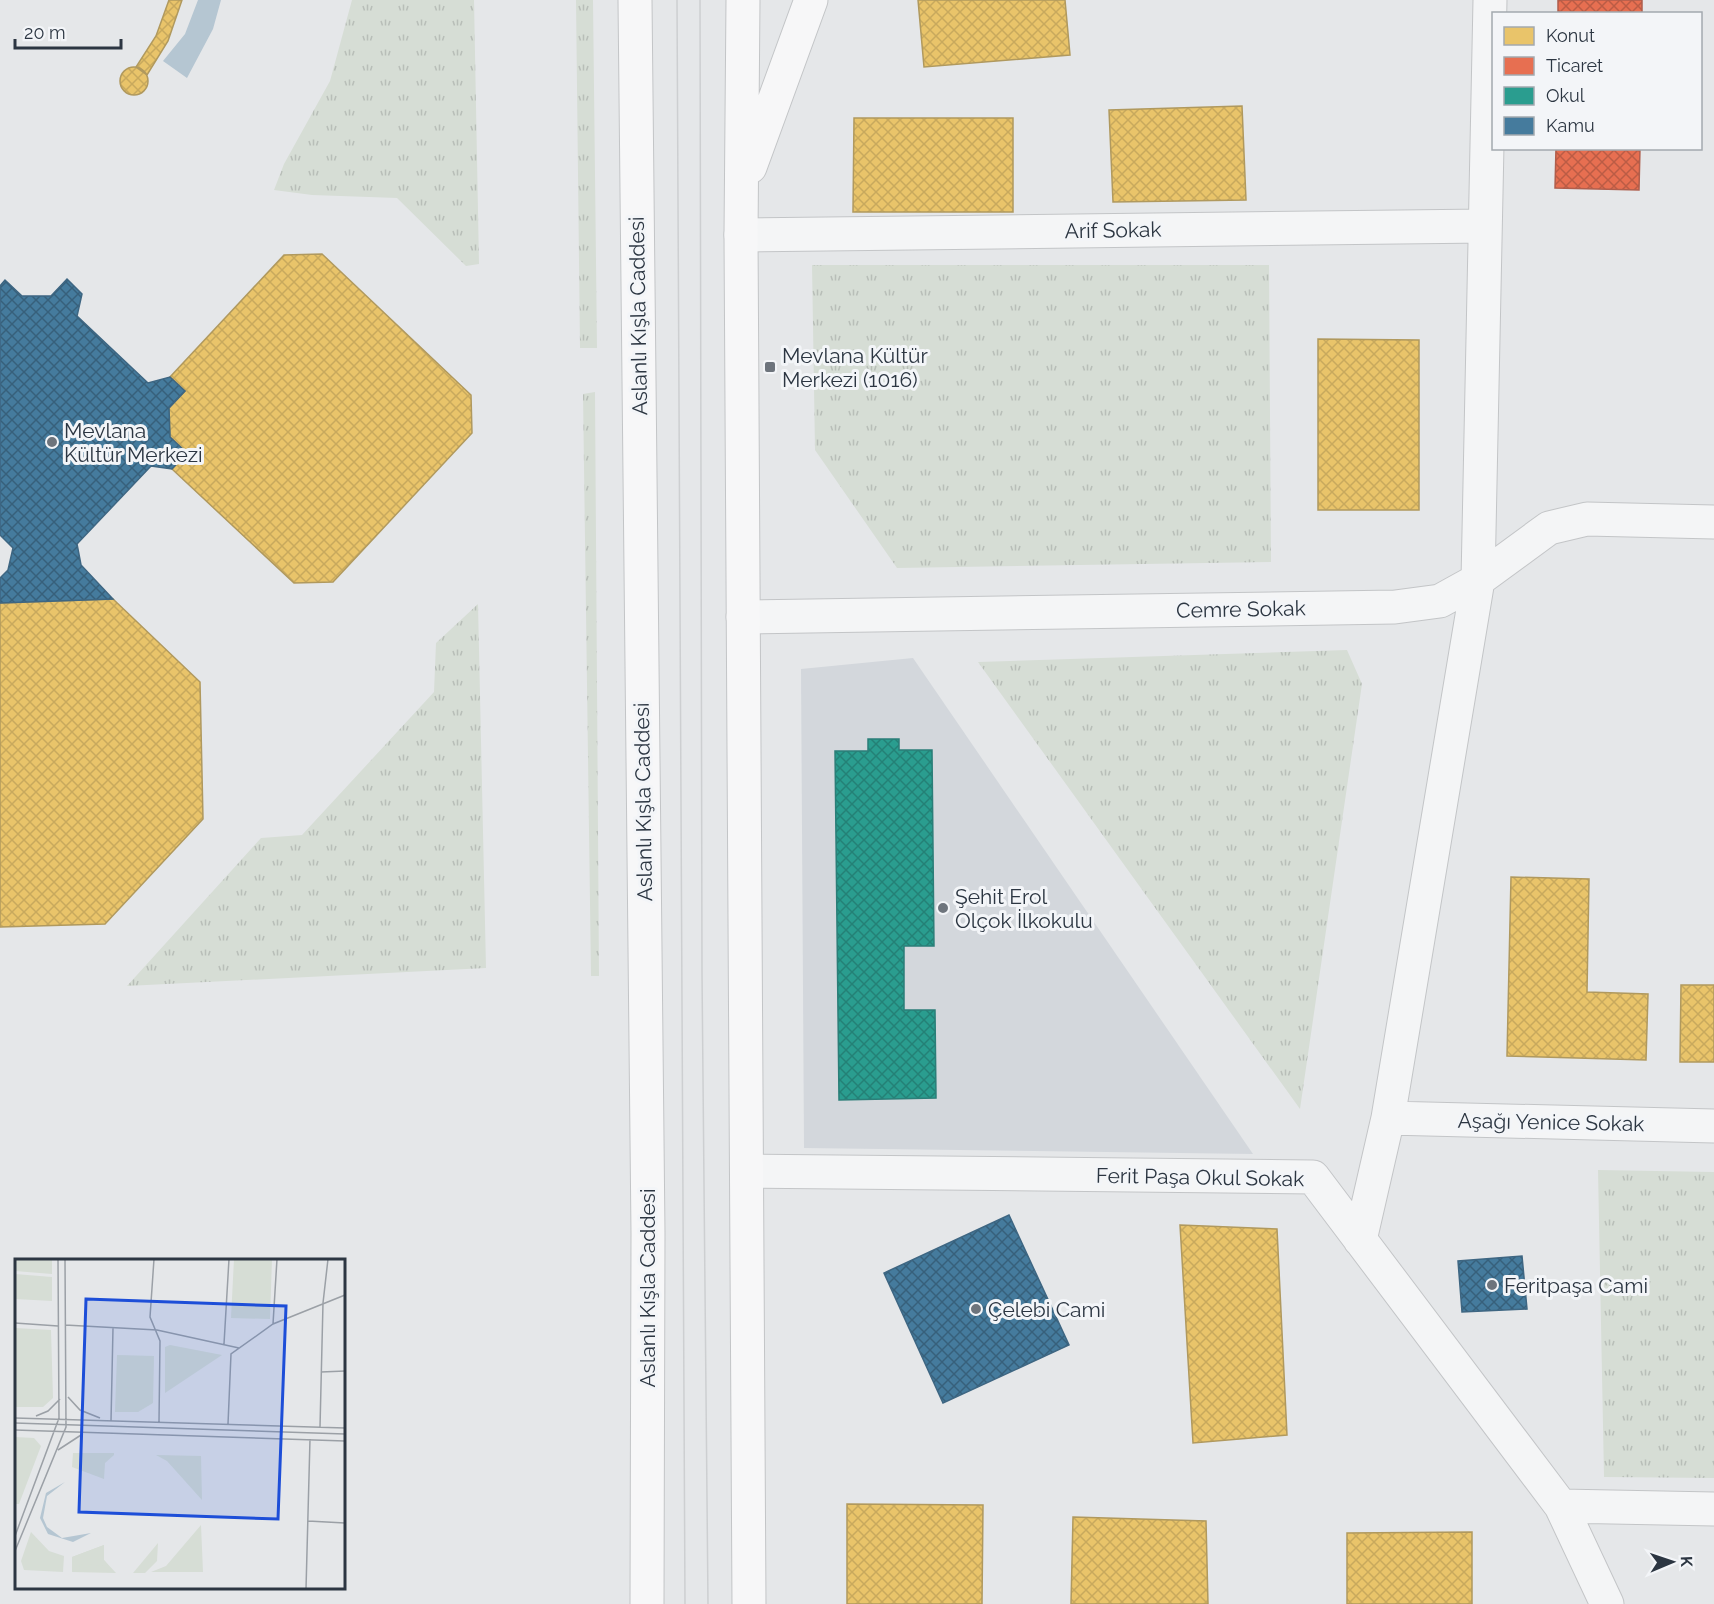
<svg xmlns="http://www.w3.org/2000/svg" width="1714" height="1604" font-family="Raleway,sans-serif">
<defs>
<pattern id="grass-tufts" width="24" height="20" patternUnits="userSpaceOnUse" patternTransform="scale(1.5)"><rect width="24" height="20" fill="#d6ddd5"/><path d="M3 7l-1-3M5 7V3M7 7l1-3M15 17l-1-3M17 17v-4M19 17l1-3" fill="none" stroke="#b8beb8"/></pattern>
<pattern id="homes-cross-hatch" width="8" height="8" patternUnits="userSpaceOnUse" patternTransform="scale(1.5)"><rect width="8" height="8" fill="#e9c46a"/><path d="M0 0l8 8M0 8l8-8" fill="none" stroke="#c8a95d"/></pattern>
<pattern id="shops-cross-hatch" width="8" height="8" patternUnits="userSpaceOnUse" patternTransform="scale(1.5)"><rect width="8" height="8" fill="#e76f51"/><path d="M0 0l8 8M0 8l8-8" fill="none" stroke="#bb5c45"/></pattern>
<pattern id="schools-cross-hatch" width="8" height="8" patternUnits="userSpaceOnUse" patternTransform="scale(1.5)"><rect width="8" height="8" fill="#2a9d8f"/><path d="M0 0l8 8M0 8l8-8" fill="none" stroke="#248176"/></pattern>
<pattern id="public-cross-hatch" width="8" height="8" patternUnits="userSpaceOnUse" patternTransform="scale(1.5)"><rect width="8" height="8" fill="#457b9d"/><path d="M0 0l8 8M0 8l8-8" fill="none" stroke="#37607b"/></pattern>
</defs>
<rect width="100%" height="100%" fill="#e5e7e9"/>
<path fill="#d3d7dc" d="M 913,658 L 1253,1154 L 804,1148 L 801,669 Z"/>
<path fill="url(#grass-tufts)" d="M 352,0 L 474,0 L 479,264 L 466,266 L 397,198 L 312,195 L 274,190 L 284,164 L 330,81 Z
M 576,0 L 593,0 L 597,348 L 580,348 Z
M 812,265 L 1269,265 L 1271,562 L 897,568 L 815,450 Z
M 595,392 L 599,976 L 591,976 L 583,394 Z
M 478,604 L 486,968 L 127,986 L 261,838 L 302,835 L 434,692 L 436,643 Z
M 1347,650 L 1362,684 L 1300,1109 L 978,662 Z
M 1598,1170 L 1714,1172 L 1714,1478 L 1604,1477 Z"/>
<path fill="#b5c6d2" d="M 198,0 L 221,0 L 213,29 L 187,78 L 163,61 L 185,34 Z"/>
<path fill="url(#homes-cross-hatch)" stroke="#b0995e" stroke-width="1.5" d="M 169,0 L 182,0 L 168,41 L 147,75 L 136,67 L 156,36 Z
M 918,0 L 1065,0 L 1070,55 L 924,67 Z
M120 81a14 14 0 1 1 28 0a14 14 0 1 1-28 0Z
M 1242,106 L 1246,200 L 1113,202 L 1109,110 Z
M 854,118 L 1013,118 L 1013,212 L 853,212 Z
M 322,254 L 471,395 L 472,433 L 333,582 L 294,583 L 172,469 L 187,453 L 170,437 L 169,408 L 185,391 L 170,377 L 284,255 Z
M 1318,339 L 1419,340 L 1419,510 L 1318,510 Z
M 113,599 L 200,682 L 203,819 L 105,924 L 0,927 L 0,603 Z
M 1511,877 L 1589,879 L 1587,992 L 1648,994 L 1646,1060 L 1507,1056 Z
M 1681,985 L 1714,985 L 1714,1062 L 1680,1062 Z
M 1180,1225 L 1277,1229 L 1287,1435 L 1193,1443 Z
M 847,1504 L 983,1505 L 982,1604 L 847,1604 Z
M 1073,1517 L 1206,1521 L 1208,1604 L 1071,1604 Z
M 1472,1532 L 1472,1604 L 1347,1604 L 1347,1533 Z"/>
<path fill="url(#shops-cross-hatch)" stroke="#af5e4c" stroke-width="1.5" d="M 1558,0 L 1642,0 L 1642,14 L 1558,14 Z
M 1556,148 L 1640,148 L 1639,190 L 1555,188 Z"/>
<path fill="url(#schools-cross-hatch)" stroke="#2b7e78" stroke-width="1.5" d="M 868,739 L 899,739 L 899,750 L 932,750 L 934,946 L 904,946 L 904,1010 L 935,1010 L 936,1098 L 839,1100 L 835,751 L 868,751 Z"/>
<path fill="url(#public-cross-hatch)" stroke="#3e6682" stroke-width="1.5" d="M 67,279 L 82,294 L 77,316 L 148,383 L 170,377 L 185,391 L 169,408 L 170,437 L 187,453 L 172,469 L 151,466 L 77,544 L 81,565 L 113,599 L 0,603 L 0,578 L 8,570 L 13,548 L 0,535 L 0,286 L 5,280 L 22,296 L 51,296 Z
M 1009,1215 L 1069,1345 L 943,1403 L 884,1273 Z
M 1522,1256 L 1527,1309 L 1462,1312 L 1458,1261 Z"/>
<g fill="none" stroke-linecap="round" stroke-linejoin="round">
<defs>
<path id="street" d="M 741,235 L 1485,226
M 743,617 L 1395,607 L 1440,601 L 1478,580 L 1549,528 L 1587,519 L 1714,522
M 1388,1118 L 1714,1126
M 747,1171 L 1313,1177 L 1561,1506 L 1607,1604
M 1360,1240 L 1388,1118 L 1478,580 L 1490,0
M 1561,1506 L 1714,1509"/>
<path id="secondary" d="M 635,0 L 648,1233 L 647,1604
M 743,0 L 741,235 L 749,1604
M 750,167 L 811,0"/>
</defs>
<use href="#street" stroke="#c3c5c7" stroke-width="35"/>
<use href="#secondary" stroke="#c3c5c7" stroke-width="35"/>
<use href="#street" stroke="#f4f5f6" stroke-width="33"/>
<use href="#secondary" stroke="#f7f7f8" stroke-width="33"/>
<path stroke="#cdcfd1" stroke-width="1.5" d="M 677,0 L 685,1604
M 700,0 L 702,973 L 708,1604"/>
</g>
<g fill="#6d747c" stroke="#f3f5f8" stroke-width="2">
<rect x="764" y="361" width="12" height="12" rx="3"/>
<circle cx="52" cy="442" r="6"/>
<circle cx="943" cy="908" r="6"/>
<circle cx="1492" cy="1285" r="6"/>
<circle cx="976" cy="1309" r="6"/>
</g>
<g text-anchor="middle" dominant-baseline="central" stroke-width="6" stroke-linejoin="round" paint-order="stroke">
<g font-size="21" fill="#2c3642" stroke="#f3f5f8">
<text transform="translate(1113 230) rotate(-1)">Arif Sokak</text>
<text transform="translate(638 316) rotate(-91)">Aslanlı Kışla Caddesi</text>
<text transform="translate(1241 609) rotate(-1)">Cemre Sokak</text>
<text transform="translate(643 802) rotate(-91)">Aslanlı Kışla Caddesi</text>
<text transform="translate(1551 1122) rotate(1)">Aşağı Yenice Sokak</text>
<text transform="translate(1200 1177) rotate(1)">Ferit Paşa Okul Sokak</text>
<text transform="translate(647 1288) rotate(-90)">Aslanlı Kışla Caddesi</text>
</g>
<g font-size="21" fill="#2c3642" stroke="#f3f5f8" text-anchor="start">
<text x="782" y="355">Mevlana Kültür<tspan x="782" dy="24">Merkezi (1016)</tspan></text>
<text x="64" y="430">Mevlana<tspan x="64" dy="24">Kültür Merkezi</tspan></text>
<text x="955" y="896">Şehit Erol<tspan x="955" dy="24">Olçok İlkokulu</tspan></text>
<text x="1504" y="1285">Feritpaşa Cami</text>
<text x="988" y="1309">Çelebi Cami</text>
</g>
</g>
<g transform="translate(15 1259)">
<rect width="330" height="330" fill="#e5e7e9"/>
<path d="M 0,0 L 37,0 L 37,15 L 0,12 ZM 219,0 L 257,0 L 255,60 L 216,59 ZM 0,15 L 37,18 L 37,42 L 0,40 ZM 0,69 L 36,71 L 38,139 L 28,148 L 0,148 ZM 155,86 L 207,96 L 150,134 L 150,88 ZM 102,96 L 139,97 L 138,144 L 123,153 L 100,153 ZM 0,178 L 19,179 L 26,187 L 4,245 L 0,245 ZM 58,194 L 99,194 L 99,196 L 90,204 L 89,220 L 57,208 ZM 141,196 L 186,197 L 187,241 L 152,202 ZM 186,266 L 188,313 L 136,313 L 151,307 ZM 16,273 L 34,292 L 49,297 L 48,313 L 9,311 L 6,302 ZM 143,284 L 142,302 L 130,314 L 118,314 ZM 89,286 L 89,301 L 101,314 L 57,313 L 57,298 Z" fill="#d6ddd5"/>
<path d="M 89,286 L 89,301 L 94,307 L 64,305 L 65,312 L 57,313 L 57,298 Z" fill="#d6ddd5"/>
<path d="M 50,223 L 32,237 L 28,259 L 32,268 L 47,279 L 76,274 L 58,283 L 33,275 L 25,259 L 31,234 Z" fill="#b5c6d2"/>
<path fill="none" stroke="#9ba0a6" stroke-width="1.5" d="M 139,0 L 135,58 L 145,82 L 144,163M 0,64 L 43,67M 258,65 L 262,0M 50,66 L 142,71 L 224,89M 209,85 L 214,0M 306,113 L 330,112M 53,138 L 65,151 L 85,159M 21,157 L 33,152 L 45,140M 0,159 L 330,169M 96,162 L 98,69M 0,164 L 330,175M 213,165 L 216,95 L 258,65 L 330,36M 305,168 L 308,44 L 313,0M 0,171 L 330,182M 43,191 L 66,176M 293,262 L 330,264M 0,277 L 44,159 L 43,0M 0,292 L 51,168 L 50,0M 291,330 L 295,180"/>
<path fill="#1d4ed8" fill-opacity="0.15" stroke="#1d4ed8" stroke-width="3" d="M 71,40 L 271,47 L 263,260 L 64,253 Z"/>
<rect width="330" height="330" fill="none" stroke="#2c3642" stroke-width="3"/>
</g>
<rect x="1492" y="12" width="210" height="138" fill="#f3f5f8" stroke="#a3a9af" stroke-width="1.5"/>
<rect x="1504" y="27" width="30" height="18" fill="#e9c46a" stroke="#a3a9af" stroke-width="1.5"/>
<text x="1546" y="42" font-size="18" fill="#2c3642">Konut</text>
<rect x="1504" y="57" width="30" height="18" fill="#e76f51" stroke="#a3a9af" stroke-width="1.5"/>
<text x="1546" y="72" font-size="18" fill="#2c3642">Ticaret</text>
<rect x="1504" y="87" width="30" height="18" fill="#2a9d8f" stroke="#a3a9af" stroke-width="1.5"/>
<text x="1546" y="102" font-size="18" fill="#2c3642">Okul</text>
<rect x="1504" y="117" width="30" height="18" fill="#457b9d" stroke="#a3a9af" stroke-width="1.5"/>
<text x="1546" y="132" font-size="18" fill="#2c3642">Kamu</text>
<g transform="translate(1672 1562) rotate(88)" stroke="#f3f5f8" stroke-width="4.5" paint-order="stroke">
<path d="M0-4.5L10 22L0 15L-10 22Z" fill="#2c3642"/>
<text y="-9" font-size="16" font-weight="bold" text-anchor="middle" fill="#2c3642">K</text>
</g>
<path d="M15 39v9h106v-9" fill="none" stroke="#2c3642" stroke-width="3"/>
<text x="24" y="39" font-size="18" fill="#2c3642" stroke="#f3f5f8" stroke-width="4.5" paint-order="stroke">20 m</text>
</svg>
